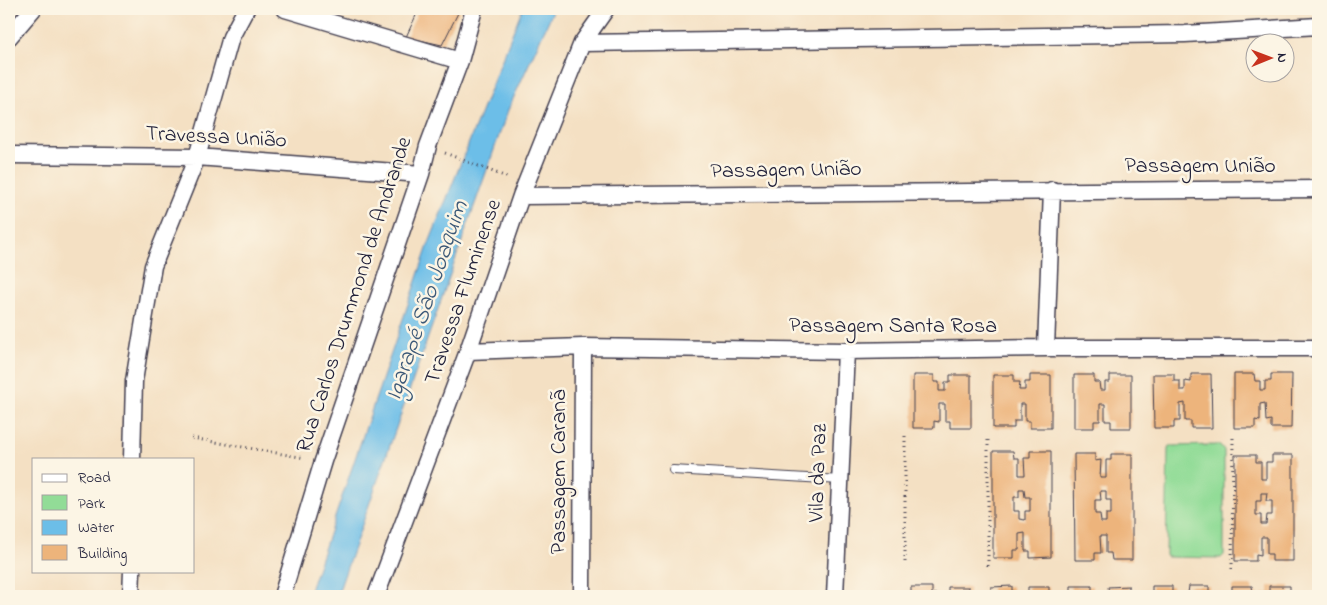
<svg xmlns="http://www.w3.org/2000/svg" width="1327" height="605" font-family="'Indie Flower',sans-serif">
<rect width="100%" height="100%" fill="#fcf5e5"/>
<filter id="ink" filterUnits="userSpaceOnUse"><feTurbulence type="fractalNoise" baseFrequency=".02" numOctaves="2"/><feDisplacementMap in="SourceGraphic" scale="10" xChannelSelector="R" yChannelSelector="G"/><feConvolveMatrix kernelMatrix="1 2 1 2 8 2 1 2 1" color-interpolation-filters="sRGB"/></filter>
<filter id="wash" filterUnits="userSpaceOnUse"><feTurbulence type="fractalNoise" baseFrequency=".0096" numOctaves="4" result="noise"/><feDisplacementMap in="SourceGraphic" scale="20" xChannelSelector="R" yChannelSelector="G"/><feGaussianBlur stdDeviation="1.12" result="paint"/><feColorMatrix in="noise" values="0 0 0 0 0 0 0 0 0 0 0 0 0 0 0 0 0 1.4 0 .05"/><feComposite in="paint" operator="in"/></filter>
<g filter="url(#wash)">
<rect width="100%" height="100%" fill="#f4e0c3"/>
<path fill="#92dc97" stroke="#5a7f69" d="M 1220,445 L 1224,450 L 1224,555 L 1221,558 L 1167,557 L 1166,555 L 1168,448 L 1169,446 Z"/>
<path fill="#6cbee8" stroke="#477092" d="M 522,9 L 554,9 L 508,110 L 337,596 L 308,596 L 429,243 Z"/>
<g id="blocks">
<path fill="#edb47b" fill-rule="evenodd" d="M 419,9 L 453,9 L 459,11 L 442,45 L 406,37 Z
M 1153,374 L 1174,374 L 1174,381 L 1180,381 L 1180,390 L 1185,390 L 1185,381 L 1191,382 L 1191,374 L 1211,374 L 1212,428 L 1191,428 L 1191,421 L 1185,421 L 1185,403 L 1180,404 L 1180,421 L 1174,421 L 1174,428 L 1154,428 Z
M 1234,374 L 1254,374 L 1255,381 L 1260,381 L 1260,390 L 1265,390 L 1265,381 L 1271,381 L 1271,374 L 1292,374 L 1291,428 L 1271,428 L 1271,420 L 1266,421 L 1265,403 L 1260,404 L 1260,421 L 1255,420 L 1255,428 L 1234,428 Z
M 913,375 L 934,375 L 934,382 L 939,382 L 939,391 L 945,391 L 945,382 L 950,382 L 950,375 L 971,375 L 971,428 L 950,428 L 950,421 L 945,421 L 945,404 L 939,404 L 939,422 L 934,421 L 934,428 L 913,428 Z
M 993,375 L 1014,375 L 1014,382 L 1020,382 L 1019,390 L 1025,390 L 1025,382 L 1030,382 L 1030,375 L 1051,375 L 1051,428 L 1030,428 L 1030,421 L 1025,421 L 1025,404 L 1020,404 L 1020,421 L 1014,421 L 1014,428 L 993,428 Z
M 1074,375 L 1094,375 L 1094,382 L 1099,382 L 1100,390 L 1105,390 L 1105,382 L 1110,382 L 1110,375 L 1131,375 L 1131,428 L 1111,428 L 1111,421 L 1105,421 L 1105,404 L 1100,404 L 1100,421 L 1094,421 L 1094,428 L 1074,428 Z
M 993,451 L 1013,451 L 1014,458 L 1019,458 L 1019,475 L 1025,475 L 1024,458 L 1030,458 L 1030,451 L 1051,451 L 1051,557 L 1030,558 L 1030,551 L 1025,551 L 1025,533 L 1019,534 L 1019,550 L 1014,550 L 1014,558 L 993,558 ZM 1019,489 L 1024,489 L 1025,497 L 1030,497 L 1030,511 L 1025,511 L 1025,520 L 1019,519 L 1019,511 L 1014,511 L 1014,497 L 1019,497 Z
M 1074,454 L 1095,454 L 1095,461 L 1101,460 L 1100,478 L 1106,478 L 1106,460 L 1111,460 L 1111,454 L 1132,454 L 1132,560 L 1112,560 L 1111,553 L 1106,553 L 1106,536 L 1100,536 L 1101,553 L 1095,553 L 1095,560 L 1075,560 ZM 1100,491 L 1106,491 L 1106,500 L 1111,500 L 1111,514 L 1106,514 L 1106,522 L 1101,522 L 1100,514 L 1095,514 L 1095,500 L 1101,500 Z
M 1235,455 L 1256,455 L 1256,462 L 1261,462 L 1261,479 L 1266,479 L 1266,462 L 1272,462 L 1272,455 L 1293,455 L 1293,561 L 1272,561 L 1272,554 L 1267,554 L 1267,537 L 1261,537 L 1261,555 L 1256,554 L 1256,561 L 1235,561 ZM 1261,493 L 1267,493 L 1266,501 L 1272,501 L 1272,515 L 1267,515 L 1266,524 L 1261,524 L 1261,515 L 1256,515 L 1256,501 L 1261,501 Z
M 1012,586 L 1012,594 L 1017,593 L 1017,596 L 991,596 L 991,587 Z
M 1071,586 L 1092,586 L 1092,593 L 1097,593 L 1097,596 L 1071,596 Z
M 1129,586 L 1129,596 L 1103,596 L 1103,593 L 1109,593 L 1108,587 Z
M 1152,586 L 1172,586 L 1172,593 L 1178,593 L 1178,596 L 1152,596 Z
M 1189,586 L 1209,586 L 1209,596 L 1183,596 L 1183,593 L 1188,593 Z
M 1232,586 L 1252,586 L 1253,593 L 1258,593 L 1258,596 L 1232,596 Z
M 1269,586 L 1290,586 L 1290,596 L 1263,596 L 1263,593 L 1269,593 Z
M 911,587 L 932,587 L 932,594 L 937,594 L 937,596 L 911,596 Z
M 948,587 L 969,587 L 969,596 L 943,596 L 943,594 L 948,594 Z
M 1028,587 L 1049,587 L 1049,596 L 1023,596 L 1023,593 L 1028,594 Z"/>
</g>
</g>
<g filter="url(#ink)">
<use href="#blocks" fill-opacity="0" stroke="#423e4f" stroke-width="1"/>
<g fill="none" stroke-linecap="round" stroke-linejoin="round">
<defs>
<path id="lane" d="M 673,470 L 841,480"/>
<path id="street" d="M 285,9 L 460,61
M 9,37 L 33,9
M 582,43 L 1185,34 L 1318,26
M 9,155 L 197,157 L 421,174
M 521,196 L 1318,189
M 1046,348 L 1052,190
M 468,351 L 583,347 L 846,351 L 1046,348 L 1318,348
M 132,459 L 134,381 L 153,266 L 197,157 L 231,37 L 246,9
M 131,596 L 132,571
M 282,596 L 323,461 L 421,174 L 428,146 L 460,61 L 474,9
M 376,596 L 468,351 L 521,196 L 582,43 L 606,9
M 582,596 L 583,347
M 835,596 L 846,351"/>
</defs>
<use href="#lane" stroke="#423e4f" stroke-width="10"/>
<use href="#street" stroke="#423e4f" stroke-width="19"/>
<path stroke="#423e4f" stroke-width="3" stroke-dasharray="1 4" stroke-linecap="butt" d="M 445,153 L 509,178
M 905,436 L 905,565
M 192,438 L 305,458
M 988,566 L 988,437
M 1232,569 L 1233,438"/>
<use href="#lane" stroke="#fff" stroke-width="8"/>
<use href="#street" stroke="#fff" stroke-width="16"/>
</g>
</g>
<g text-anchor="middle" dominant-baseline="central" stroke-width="5" stroke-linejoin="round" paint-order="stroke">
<g font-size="22" fill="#22223b" stroke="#fcf5e5">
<text transform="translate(216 138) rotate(3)">Travessa União</text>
<text x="1200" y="167">Passagem União</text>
<text transform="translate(786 171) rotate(-1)">Passagem União</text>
<text transform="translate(464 292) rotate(-71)">Travessa Fluminense</text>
<text transform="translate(355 295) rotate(-72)">Rua Carlos Drummond de Andrande</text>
<text x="893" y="327">Passagem Santa Rosa</text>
<text transform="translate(560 472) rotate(-90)">Passagem Caranã</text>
<text transform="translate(819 473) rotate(-88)">Vila da Paz</text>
</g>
<g font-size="24" font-style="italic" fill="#3c5978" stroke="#fcf5e5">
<text transform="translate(428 301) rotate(-71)">Igarapé São Joaquim</text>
</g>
</g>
<rect width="1327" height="605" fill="none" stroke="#fcf5e5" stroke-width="30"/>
<rect x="32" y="458" width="162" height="115" fill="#fcf5e5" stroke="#a5a1a1"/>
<rect x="42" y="474" width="25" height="8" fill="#ffffff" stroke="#a5a1a1"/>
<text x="78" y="482" font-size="15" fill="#22223b">Road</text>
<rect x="42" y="495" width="25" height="15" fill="#92dc97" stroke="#a5a1a1"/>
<text x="78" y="508" font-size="15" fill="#22223b">Park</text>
<rect x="42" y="520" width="25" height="15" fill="#6cbee8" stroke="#a5a1a1"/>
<text x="78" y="532" font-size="15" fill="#22223b">Water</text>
<rect x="42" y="545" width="25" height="15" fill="#edb47b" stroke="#a5a1a1"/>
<text x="78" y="558" font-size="15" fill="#22223b">Building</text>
<g transform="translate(1270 58) rotate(89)"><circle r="24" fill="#fcf5e5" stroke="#a5a1a1"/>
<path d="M0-4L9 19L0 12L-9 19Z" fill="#c8321e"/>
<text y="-8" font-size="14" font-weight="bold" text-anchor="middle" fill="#22223b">N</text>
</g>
</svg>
